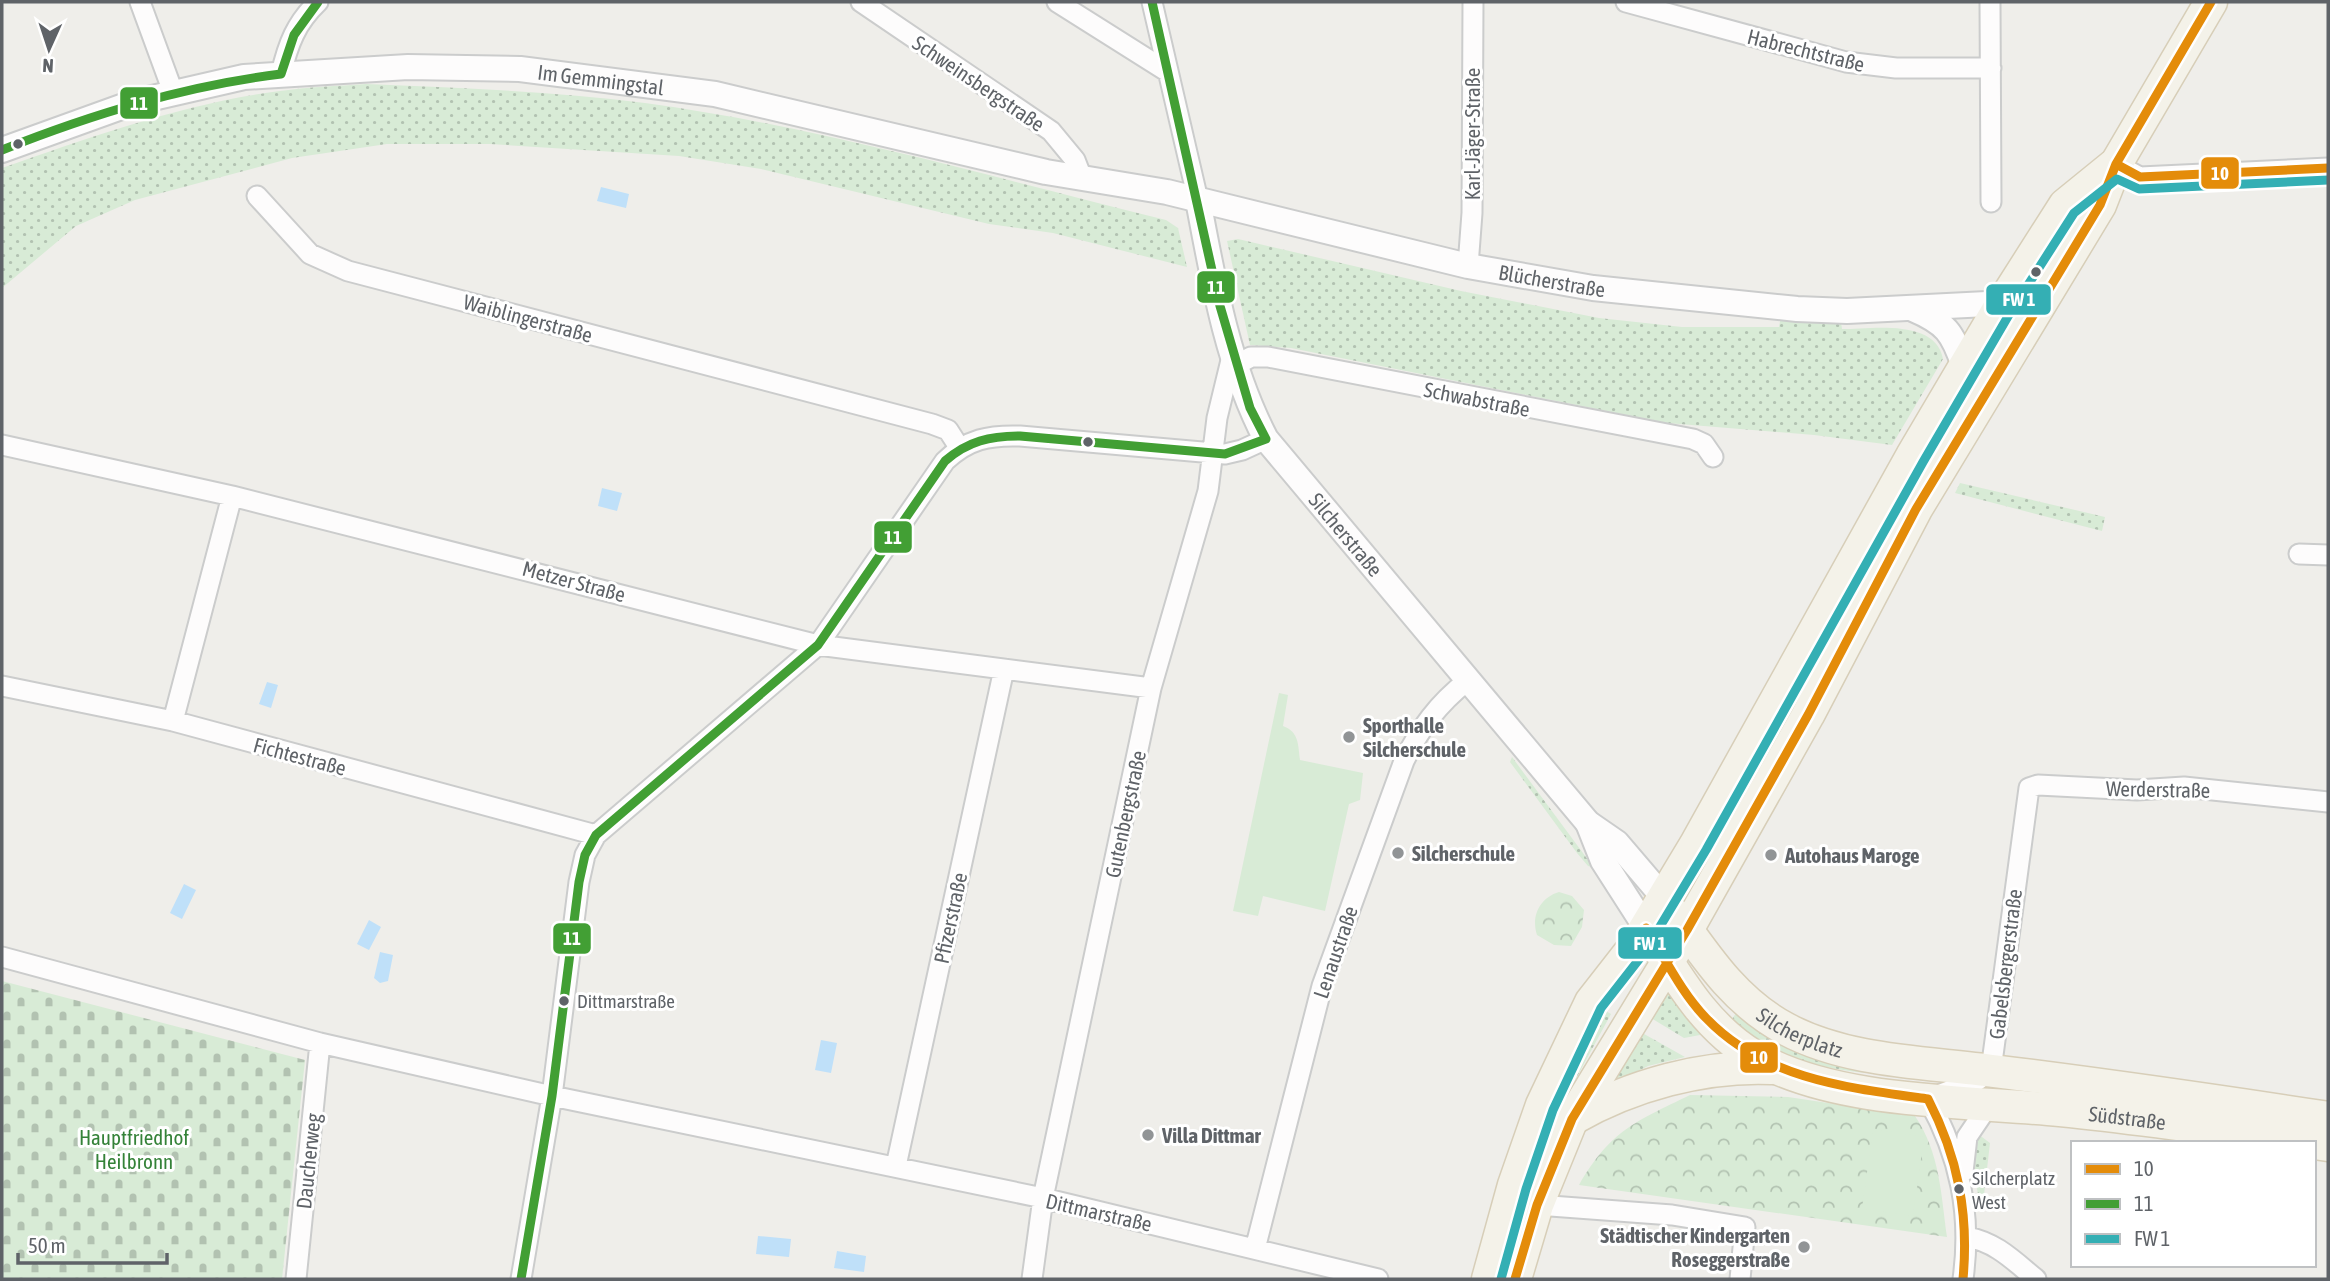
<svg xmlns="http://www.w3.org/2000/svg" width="2330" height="1281" font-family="'Asap Condensed',sans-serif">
<defs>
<pattern id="grass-dots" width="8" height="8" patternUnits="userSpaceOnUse" patternTransform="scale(1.75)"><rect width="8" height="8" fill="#d8ebd6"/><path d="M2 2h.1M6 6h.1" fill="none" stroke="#b2c2b1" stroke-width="1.8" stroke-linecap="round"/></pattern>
<pattern id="cemetery-stones" width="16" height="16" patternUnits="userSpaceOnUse" patternTransform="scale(1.75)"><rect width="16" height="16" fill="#d8ebd6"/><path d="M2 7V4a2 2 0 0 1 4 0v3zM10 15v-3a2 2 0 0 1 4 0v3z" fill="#b2c2b1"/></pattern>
<pattern id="park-crowns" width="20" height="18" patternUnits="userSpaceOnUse" patternTransform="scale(1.75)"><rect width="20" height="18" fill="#d8ebd6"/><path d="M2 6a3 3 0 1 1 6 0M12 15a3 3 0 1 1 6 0" fill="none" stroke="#b2c2b1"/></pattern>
</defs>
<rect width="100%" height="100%" fill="#efeeea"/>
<path fill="url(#grass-dots)" d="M 366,84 C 459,88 552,91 645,103 C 821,127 994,178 1166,220 L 1178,228 L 1187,267 L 1053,233 L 989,224 L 761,169 L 679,156 L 490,144 L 387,144 L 292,158 L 135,200 L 76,226 L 2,288 L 2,168 C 91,137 185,103 280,91 C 308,87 337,86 366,84 Z
M 1238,239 L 1461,291 L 1599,318 L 1682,327 L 1779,327 L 1781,316 L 1841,322 L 1842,329 C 1871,329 1936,318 1943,359 L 1892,445 L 1814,435 L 1667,423 L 1291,348 L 1250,345 L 1227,241 Z
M 1960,483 L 2105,517 L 2102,531 L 1955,493 Z
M 1512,757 L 1594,868 L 1588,866 L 1577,853 L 1510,762 Z
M 1666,988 L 1703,1030 L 1700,1035 L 1684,1038 L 1646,1015 Z
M 1601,1008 L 1611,1014 L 1547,1132 Z
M 1736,1013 L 1767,1035 L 1944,1079 C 1856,1071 1805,1077 1731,1021 Z
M 1637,1030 L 1685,1057 L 1648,1066 L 1603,1089 Z
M 1978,1134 L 1990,1143 L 1984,1195 L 1978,1194 C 1974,1173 1969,1154 1978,1134 Z"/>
<path fill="url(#cemetery-stones)" d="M 2,981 L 305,1060 L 282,1279 L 2,1279 Z"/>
<path fill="url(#park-crowns)" d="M 1559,892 L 1572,896 L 1584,910 L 1582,927 L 1571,946 L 1554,945 L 1537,935 C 1531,917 1539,898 1559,892 Z
M 1690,1095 L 1788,1097 L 1915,1116 C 1940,1153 1941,1194 1947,1237 L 1579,1185 C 1611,1130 1635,1122 1690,1095 Z"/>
<path fill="#d8ebd6" d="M 1279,693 L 1288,695 L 1283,726 C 1299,732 1298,744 1300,760 L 1363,773 L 1360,800 L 1349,804 L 1325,911 L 1263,896 L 1258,916 L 1233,911 Z
M 1873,1129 L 1924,1137 L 1913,1216 L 1862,1209 Z"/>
<path fill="#bfe0f9" d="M 601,187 L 629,194 L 626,208 L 597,201 Z
M 602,488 L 622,493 L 617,511 L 598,506 Z
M 267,682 L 278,685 L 271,708 L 259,704 Z
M 184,884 L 196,890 L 182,919 L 170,913 Z
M 369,920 L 381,927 L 369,950 L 357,944 Z
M 380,952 L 393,955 L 388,981 L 380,983 L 374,978 Z
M 821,1040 L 837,1043 L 831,1073 L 815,1070 Z
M 758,1236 L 791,1239 L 789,1257 L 756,1254 Z
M 837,1251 L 866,1256 L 864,1272 L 834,1268 Z"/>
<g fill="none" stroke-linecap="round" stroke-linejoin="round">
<defs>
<path id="minor" d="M 140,2 L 173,92
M 861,2 L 1051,131 L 1075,160 L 1082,178
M 1057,2 L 1168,72
M 1152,2 L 1198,200
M 1626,2 L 1846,62 L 1896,68 L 1991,68
M 1990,2 L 1991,202
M 281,74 C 288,44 296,23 318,2
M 2116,164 L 2140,177 L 2328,168
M 257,196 L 310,254 L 348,271 L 932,424 L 948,430 L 959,447
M 1468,266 L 1472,213 L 1473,2
M 1236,365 L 1251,357 L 1268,357 L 1693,439 L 1704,444 L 1713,457
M 2,445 L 232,496 L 818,645 L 1151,688
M 2299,554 L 2328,555
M 2,686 L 173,721 L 596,835
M 173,721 L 232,496
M 2,957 L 320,1043 L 552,1096 L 1043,1198 L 1378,1279
M 896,1166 L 1004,669
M 1963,1172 L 1967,1137 L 1990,1103
M 1537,1205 L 1672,1215 L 1745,1227 L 1740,1279
M 1967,1237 C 1996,1242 2014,1261 2036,1279
M 1255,1249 L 1322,986 L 1404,761 C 1420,728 1438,704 1467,681
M 296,1279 L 320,1043
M 521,1279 L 552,1096 L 579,882 L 585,855 L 596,835 L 818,645 L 945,461 C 968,439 989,435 1020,436 L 1225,454 L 1242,450 L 1266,439
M 1032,1279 L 1043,1198 L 1151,688 L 1208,491 L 1217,418 L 1233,352
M 1963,1279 C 1972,1214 1960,1156 1928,1099 L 1978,1080 L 1991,1070 L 2029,788 L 2038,785 L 2137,790 L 2184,787 L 2328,802"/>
<g id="tertiary">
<path id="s1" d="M 2,150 L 135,102 L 244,77 L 408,67 L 520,69 L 715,94 L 1046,172 L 1167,192 L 1468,266 L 1593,288 L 1797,309 L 1847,311 L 1987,304 L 2000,307"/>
<path id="s2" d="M 1198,200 C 1213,280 1228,367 1266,439 L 1588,823 L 1617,843 L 1664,898"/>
<path d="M 1913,309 C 1946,323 1953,333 1964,366"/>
<path d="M 1588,823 L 1603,861 L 1646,928"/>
</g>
<g id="primary">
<path id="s3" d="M 1677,916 C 1708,960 1737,1003 1786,1029 C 1848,1062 1925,1062 1993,1071 C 2105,1085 2217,1101 2328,1118"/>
<path id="s4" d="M 1658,947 C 1685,990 1710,1030 1755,1057 C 1835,1104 1968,1101 2060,1110 C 2150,1119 2239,1132 2328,1145"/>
<path d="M 1572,1119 C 1631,1085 1704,1065 1772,1068"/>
<path d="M 1488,1279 L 1514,1185 L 1542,1105 L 1591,1002 L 1634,947 L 1696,844 L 1912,456 L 2000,307 L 2065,205 L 2113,166"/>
<path d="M 1515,1279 L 1537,1205 L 1572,1119 L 1687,930 L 1808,715 L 1916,509 L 2100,205 L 2116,164 L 2211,2"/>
</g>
</defs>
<use href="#minor" stroke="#cbcccc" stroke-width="23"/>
<use href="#tertiary" stroke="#cbcccc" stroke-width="28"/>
<use href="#primary" stroke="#d7ceb8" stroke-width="35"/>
<use href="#minor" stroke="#fdfcfc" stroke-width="19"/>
<use href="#tertiary" stroke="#fdfcfc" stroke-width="24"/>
<use href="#primary" stroke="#f4f2e9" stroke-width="32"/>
<defs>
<path id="bus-1" d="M 2116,164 L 2140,177 L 2328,168
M 1646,928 C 1665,958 1681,992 1706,1018 C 1764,1079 1848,1088 1928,1099
M 1928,1099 C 1958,1157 1969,1214 1963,1279
M 1515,1279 L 1537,1205 L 1572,1119 L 1687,930 L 1808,715 L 1916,509 L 2100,205 L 2116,164 L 2211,2"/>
<path id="bus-2" d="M 281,74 L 294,35 L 318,2
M 2,150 C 93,114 184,86 281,74
M 521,1279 L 552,1096 L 579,882 L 585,855 L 596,835 L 818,645 L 945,461 C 968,441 990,436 1020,436 L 1225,454 L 1266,439 L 1250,408 L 1220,306 L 1152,2"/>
<path id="bus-3" d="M 1501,1279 L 1526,1189 L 1553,1110 L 1601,1008 L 1644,953 L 1706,850 L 1923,462 L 2010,313 L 2074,213 L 2117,179 L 2139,189 L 2328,180"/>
</defs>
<use href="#bus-1" stroke="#fff" stroke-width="14"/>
<use href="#bus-2" stroke="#fff" stroke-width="14"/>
<use href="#bus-3" stroke="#fff" stroke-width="14"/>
<use href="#bus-1" stroke="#e48c0a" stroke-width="9"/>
<use href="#bus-2" stroke="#429f34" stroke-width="9"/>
<use href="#bus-3" stroke="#34afb4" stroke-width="9"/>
</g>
<g fill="#5f6368" stroke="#fff" stroke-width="2.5">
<circle cx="18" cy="144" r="6"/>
<circle cx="2036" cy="272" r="6"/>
<circle cx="1088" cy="442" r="6"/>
<circle cx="564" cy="1001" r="6"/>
<circle cx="1959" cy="1189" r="6"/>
</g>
<g fill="#919496" stroke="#fff" stroke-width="2.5">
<circle cx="1349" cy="737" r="7"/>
<circle cx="1398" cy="853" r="7"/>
<circle cx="1771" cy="855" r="7"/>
<circle cx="1148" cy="1135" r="7"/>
<circle cx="1804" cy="1247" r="7"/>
</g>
<g text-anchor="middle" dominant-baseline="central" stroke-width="6" stroke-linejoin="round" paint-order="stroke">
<g font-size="19" fill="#5f6368" stroke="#fff" text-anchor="start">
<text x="577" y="1001">Dittmarstraße</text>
<text x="1972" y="1178">Silcherplatz<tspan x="1972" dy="24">West</tspan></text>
</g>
<g font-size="21" fill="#5f6368" stroke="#fff">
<text transform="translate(1806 50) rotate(14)">Habrechtstraße</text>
<text stroke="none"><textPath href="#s1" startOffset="611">Im Gemmingstal</textPath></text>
<text transform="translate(979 83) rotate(34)">Schweinsbergstraße</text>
<text transform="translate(1472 134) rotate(-90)">Karl-Jäger-Straße</text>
<text stroke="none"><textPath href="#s1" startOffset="1584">Blücherstraße</textPath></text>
<text transform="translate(528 318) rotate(15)">Waiblingerstraße</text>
<text transform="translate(1477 399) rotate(11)">Schwabstraße</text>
<text stroke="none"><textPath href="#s2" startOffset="374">Silcherstraße</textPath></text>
<text transform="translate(574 581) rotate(15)">Metzer Straße</text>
<text transform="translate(300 756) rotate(15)">Fichtestraße</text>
<text transform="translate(2158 789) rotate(1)">Werderstraße</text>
<text transform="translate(1125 814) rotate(-78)">Gutenbergstraße</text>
<text transform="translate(950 918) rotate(-78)">Pfizerstraße</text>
<text transform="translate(1335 952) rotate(-71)">Lenaustraße</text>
<text transform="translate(2005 964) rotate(-83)">Gabelsbergerstraße</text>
<text stroke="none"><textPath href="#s3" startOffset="173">Silcherplatz</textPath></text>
<text stroke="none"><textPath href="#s4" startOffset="528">Südstraße</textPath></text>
<text transform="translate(308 1161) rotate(-84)">Daucherweg</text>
<text transform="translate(1099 1212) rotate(13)">Dittmarstraße</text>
</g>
<g font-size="21" font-weight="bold" fill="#5f6368" stroke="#fff" text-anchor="start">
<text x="1363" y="725">Sporthalle<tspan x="1363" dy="24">Silcherschule</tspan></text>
<text x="1412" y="853">Silcherschule</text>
<text x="1785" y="855">Autohaus Maroge</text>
<text x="1162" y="1135">Villa Dittmar</text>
<text x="1790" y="1235" text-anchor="end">Städtischer Kindergarten<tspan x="1790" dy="24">Roseggerstraße</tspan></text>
</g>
<g font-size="21" fill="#348238" stroke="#fff">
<text x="134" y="1137">Hauptfriedhof<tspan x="134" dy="24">Heilbronn</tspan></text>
</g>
</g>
<g stroke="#fff" stroke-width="2.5">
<rect x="119" y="86" width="40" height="34" rx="7" fill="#429f34"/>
<rect x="2200" y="156" width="40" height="34" rx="7" fill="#e48c0a"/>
<rect x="1196" y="270" width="40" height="34" rx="7" fill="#429f34"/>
<rect x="1985" y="283" width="67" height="33" rx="7" fill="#34afb4"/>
<rect x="873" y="520" width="40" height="34" rx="7" fill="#429f34"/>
<rect x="552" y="922" width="40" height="33" rx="7" fill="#429f34"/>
<rect x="1617" y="926" width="66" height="34" rx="7" fill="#34afb4"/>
<rect x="1739" y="1041" width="40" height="33" rx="7" fill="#e48c0a"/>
</g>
<g font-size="19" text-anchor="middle" font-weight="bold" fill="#fff">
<text x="139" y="110">11</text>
<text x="2220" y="180">10</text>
<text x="1216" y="294">11</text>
<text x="2019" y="306">FW 1</text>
<text x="893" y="544">11</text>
<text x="572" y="945">11</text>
<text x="1650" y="950">FW 1</text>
<text x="1759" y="1064">10</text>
</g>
<rect width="2330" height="1281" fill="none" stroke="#5f6368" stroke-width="7"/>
<rect x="2071" y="1141" width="245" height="126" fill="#ffffff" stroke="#bfc1c3" stroke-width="2"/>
<rect x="2085" y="1164" width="35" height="10" fill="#e48c0a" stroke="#bfc1c3" stroke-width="2"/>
<text x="2134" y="1176" font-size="21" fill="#5f6368">10</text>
<rect x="2085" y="1199" width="35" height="10" fill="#429f34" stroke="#bfc1c3" stroke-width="2"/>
<text x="2134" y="1211" font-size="21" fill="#5f6368">11</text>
<rect x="2085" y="1234" width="35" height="10" fill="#34afb4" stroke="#bfc1c3" stroke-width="2"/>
<text x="2134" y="1246" font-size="21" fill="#5f6368">FW 1</text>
<g transform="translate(49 49) rotate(183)" stroke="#ffffff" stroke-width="5" paint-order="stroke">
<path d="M0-5L12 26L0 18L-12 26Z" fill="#5f6368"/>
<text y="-10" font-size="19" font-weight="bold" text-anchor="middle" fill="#5f6368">N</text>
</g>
<path d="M18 1253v10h149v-10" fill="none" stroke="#5f6368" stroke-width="3.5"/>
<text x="28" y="1253" font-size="21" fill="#5f6368" stroke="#ffffff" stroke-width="5" paint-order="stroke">50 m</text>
</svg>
